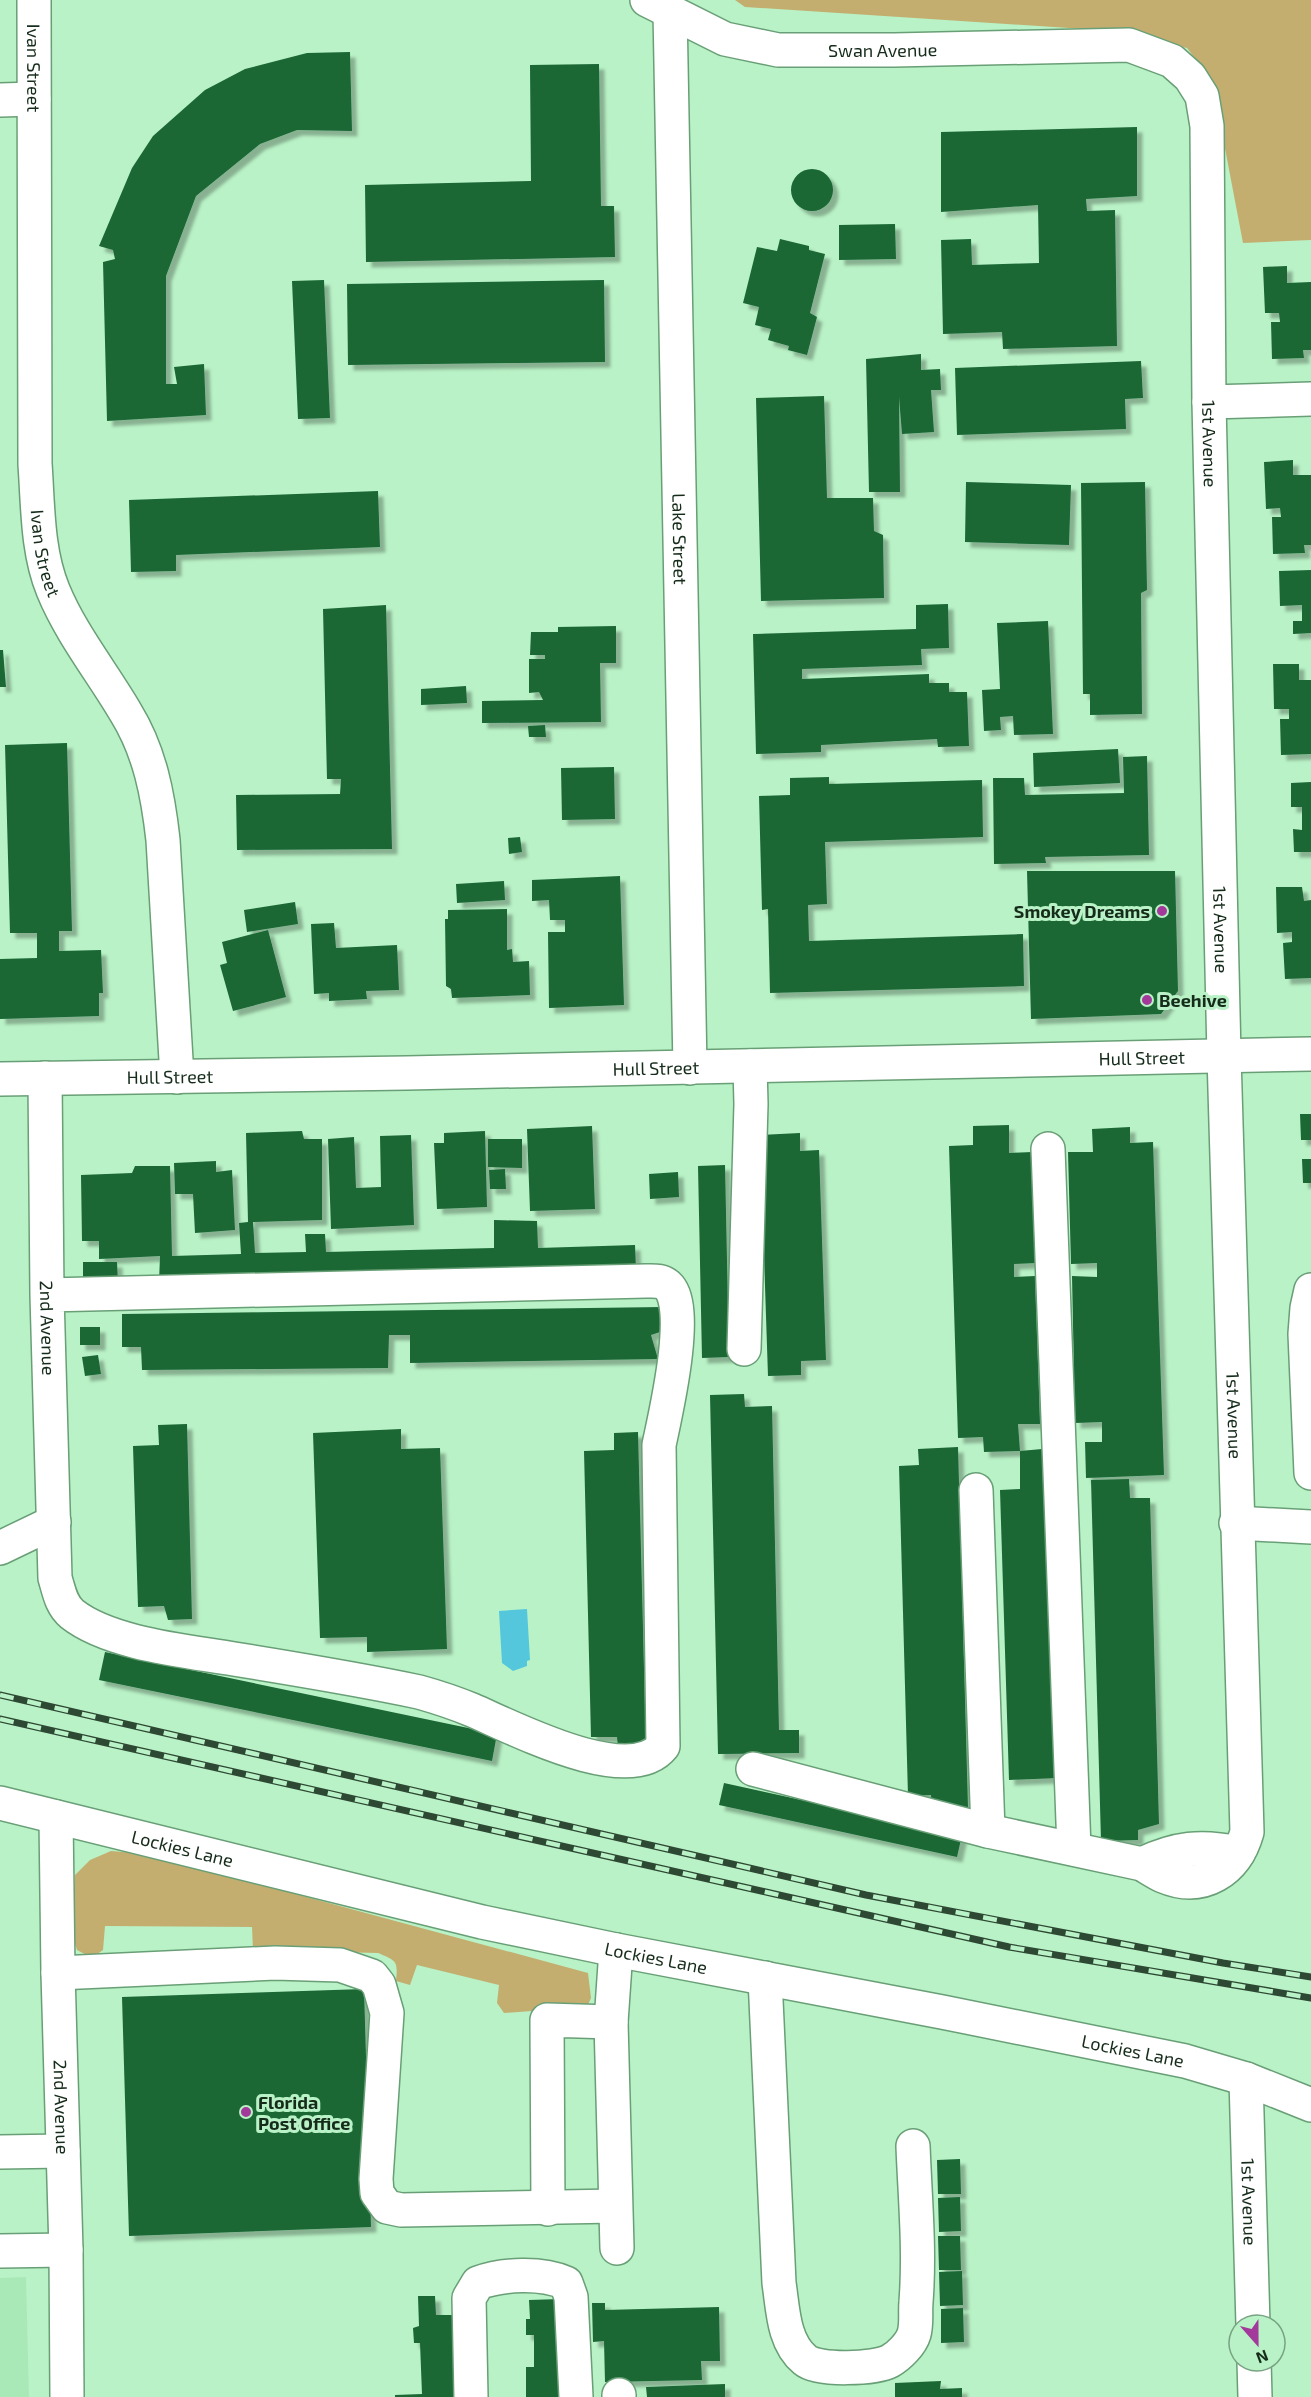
<svg xmlns="http://www.w3.org/2000/svg" width="1311" height="2397" font-family="'Exo 2',sans-serif">
<defs>
<filter id="shadow"><feDropShadow dx="5.5" dy="5.5" stdDeviation="1.5" flood-color="#0004"/></filter>
</defs>
<rect width="100%" height="100%" fill="#b9f2c6"/>
<path fill="#a9e9b8" d="M 26,2277 L 29,2397 L 0,2397 L 0,2278 Z"/>
<path fill="#c3ae6f" d="M 735,0 L 1311,0 L 1311,240 L 1243,243 L 1212,80 L 1187,48 L 1099,30 L 745,7 Z
M 111,1851 L 148,1854 L 588,1973 L 591,1998 L 587,2007 L 504,2013 L 497,2003 L 499,1985 L 417,1965 L 410,1985 L 396,1981 C 398,1961 397,1961 378,1953 L 253,1950 L 252,1927 L 105,1926 L 103,1950 L 92,1958 L 77,1950 L 72,1935 L 75,1875 L 90,1860 Z"/>
<path fill="#54c7dc" d="M 527,1609 L 530,1660 L 527,1661 L 527,1666 L 513,1671 L 502,1663 L 499,1611 Z"/>
<path fill="#1b6736" filter="url(#shadow)" d="M 350,52 L 352,131 L 297,130 L 260,144 L 196,196 L 166,276 L 166,384 L 177,384 L 174,367 L 204,364 L 206,415 L 107,421 L 103,262 L 115,259 L 113,250 L 99,246 L 132,168 L 153,136 L 205,90 L 245,69 L 307,53 Z
M 599,64 L 601,206 L 614,206 L 615,257 L 366,262 L 365,185 L 531,181 L 530,65 Z
M 1137,127 L 1137,196 L 1086,199 L 1087,211 L 1115,210 L 1117,346 L 1003,349 L 1002,332 L 943,334 L 941,240 L 971,239 L 972,265 L 1039,263 L 1038,205 L 941,212 L 941,132 Z
M791 190a21 21 0 1 1 42 0a21 21 0 1 1-42 0Z
M 895,224 L 896,259 L 839,260 L 839,225 Z
M 780,239 L 809,246 L 809,250 L 825,254 L 810,313 L 817,317 L 807,355 L 788,350 L 789,346 L 768,340 L 771,329 L 755,325 L 759,307 L 743,303 L 757,247 L 777,251 Z
M 1287,266 L 1287,283 L 1311,282 L 1311,350 L 1303,350 L 1304,358 L 1272,359 L 1271,322 L 1280,322 L 1279,313 L 1265,313 L 1263,267 Z
M 324,280 L 330,418 L 298,419 L 292,281 Z
M 604,280 L 605,362 L 348,365 L 347,284 Z
M 921,354 L 921,370 L 940,369 L 941,390 L 931,390 L 934,432 L 902,434 L 899,397 L 900,492 L 869,492 L 866,359 Z
M 1141,361 L 1143,398 L 1125,399 L 1126,429 L 957,435 L 955,368 Z
M 824,396 L 827,498 L 873,498 L 874,531 L 883,535 L 884,598 L 761,601 L 756,398 Z
M 1293,460 L 1293,475 L 1311,475 L 1311,545 L 1304,545 L 1305,553 L 1273,554 L 1272,517 L 1281,517 L 1280,508 L 1266,509 L 1264,462 Z
M 966,482 L 1071,485 L 1069,545 L 965,542 Z
M 1145,482 L 1147,590 L 1141,593 L 1142,714 L 1090,715 L 1090,694 L 1083,694 L 1081,483 Z
M 378,491 L 380,547 L 176,555 L 176,571 L 131,572 L 129,500 Z
M 1311,570 L 1311,633 L 1293,634 L 1293,621 L 1302,621 L 1302,605 L 1280,606 L 1279,571 Z
M 948,604 L 949,648 L 921,649 L 922,665 L 802,669 L 802,679 L 929,674 L 929,683 L 949,683 L 949,692 L 967,692 L 969,746 L 938,747 L 937,739 L 821,745 L 821,752 L 756,754 L 753,634 L 916,629 L 916,605 Z
M 386,605 L 392,849 L 237,850 L 236,795 L 340,794 L 341,779 L 327,779 L 323,609 Z
M 1048,621 L 1053,734 L 1014,735 L 1013,716 L 1000,717 L 1001,730 L 984,731 L 982,690 L 1000,689 L 997,623 Z
M 616,626 L 616,663 L 600,663 L 601,722 L 482,723 L 482,701 L 543,700 L 539,692 L 529,693 L 529,659 L 545,659 L 545,655 L 530,655 L 531,632 L 558,632 L 558,627 Z
M 0,650 L 3,650 L 6,687 L 0,687 Z
M 1273,664 L 1299,664 L 1299,680 L 1311,680 L 1311,754 L 1281,755 L 1280,719 L 1289,719 L 1289,709 L 1274,709 Z
M 466,686 L 467,703 L 421,705 L 421,689 Z
M 545,725 L 546,737 L 529,737 L 528,726 Z
M 67,743 L 72,931 L 59,931 L 59,951 L 101,950 L 103,993 L 99,993 L 99,1016 L 0,1019 L 0,959 L 37,958 L 37,933 L 10,933 L 5,745 Z
M 1118,749 L 1120,783 L 1034,787 L 1033,753 Z
M 1147,756 L 1149,855 L 1045,857 L 1046,863 L 994,864 L 993,778 L 1024,778 L 1025,795 L 1124,793 L 1123,757 Z
M 614,767 L 615,819 L 562,820 L 561,768 Z
M 829,777 L 829,784 L 982,780 L 983,837 L 825,842 L 827,904 L 808,905 L 809,941 L 1023,934 L 1024,986 L 770,993 L 768,909 L 762,910 L 759,796 L 790,795 L 790,778 Z
M 1311,782 L 1311,852 L 1294,852 L 1293,829 L 1302,830 L 1302,807 L 1291,807 L 1291,783 Z
M 520,837 L 522,852 L 509,854 L 508,838 Z
M 1027,871 L 1175,871 L 1178,991 L 1161,1014 L 1031,1019 Z
M 620,876 L 624,1005 L 549,1008 L 548,932 L 565,932 L 565,920 L 550,920 L 549,900 L 532,901 L 532,880 Z
M 504,881 L 505,900 L 457,903 L 456,884 Z
M 1276,887 L 1302,887 L 1304,901 L 1311,900 L 1311,978 L 1285,979 L 1283,943 L 1292,942 L 1292,932 L 1277,933 Z
M 295,902 L 298,924 L 247,932 L 244,910 Z
M 507,909 L 507,950 L 512,949 L 513,962 L 529,961 L 530,995 L 452,998 L 451,989 L 446,986 L 445,919 L 448,919 L 448,910 Z
M 334,923 L 336,948 L 397,945 L 399,990 L 366,991 L 367,999 L 329,1001 L 329,993 L 314,994 L 311,924 Z
M 268,930 L 286,997 L 233,1011 L 220,965 L 227,963 L 222,942 Z
M 1300,1114 L 1311,1114 L 1311,1140 L 1301,1140 Z
M 1009,1125 L 1009,1153 L 1032,1152 L 1036,1263 L 1014,1264 L 1014,1277 L 1035,1276 L 1040,1424 L 1018,1424 L 1020,1451 L 1042,1449 L 1043,1486 L 1049,1486 L 1058,1778 L 1009,1780 L 1000,1490 L 1020,1489 L 1020,1451 L 984,1452 L 983,1437 L 958,1438 L 949,1146 L 973,1145 L 973,1126 Z
M 592,1126 L 595,1209 L 530,1211 L 527,1129 Z
M 1130,1127 L 1130,1143 L 1153,1142 L 1164,1475 L 1086,1478 L 1085,1442 L 1102,1442 L 1102,1422 L 1075,1423 L 1072,1276 L 1097,1277 L 1097,1263 L 1071,1264 L 1068,1152 L 1093,1152 L 1092,1129 Z
M 302,1131 L 304,1139 L 322,1139 L 322,1220 L 253,1222 L 255,1253 L 306,1252 L 305,1234 L 325,1234 L 326,1252 L 494,1248 L 494,1220 L 537,1221 L 538,1248 L 635,1245 L 636,1270 L 159,1282 L 160,1256 L 99,1259 L 99,1241 L 82,1241 L 81,1175 L 132,1173 L 135,1166 L 170,1166 L 172,1256 L 241,1254 L 239,1223 L 248,1222 L 246,1133 Z
M 485,1131 L 487,1207 L 437,1209 L 434,1143 L 444,1143 L 444,1133 Z
M 800,1133 L 800,1151 L 819,1150 L 826,1360 L 801,1361 L 801,1375 L 768,1376 L 760,1135 Z
M 411,1135 L 414,1225 L 331,1229 L 328,1139 L 354,1137 L 356,1188 L 381,1187 L 380,1136 Z
M 488,1139 L 522,1139 L 522,1168 L 488,1167 Z
M 1302,1159 L 1311,1159 L 1311,1183 L 1303,1183 Z
M 216,1161 L 216,1172 L 232,1170 L 235,1230 L 195,1233 L 193,1194 L 175,1194 L 174,1163 Z
M 725,1165 L 729,1357 L 702,1358 L 698,1166 Z
M 505,1169 L 506,1189 L 490,1189 L 489,1170 Z
M 678,1172 L 679,1197 L 650,1199 L 649,1174 Z
M 83,1262 L 117,1262 L 118,1284 L 83,1284 Z
M 663,1307 L 663,1331 L 651,1335 L 658,1359 L 410,1363 L 410,1335 L 389,1335 L 388,1368 L 142,1370 L 141,1347 L 122,1347 L 122,1314 Z
M 80,1327 L 100,1327 L 100,1345 L 80,1345 Z
M 98,1355 L 101,1374 L 85,1376 L 82,1357 Z
M 744,1394 L 745,1407 L 772,1406 L 779,1730 L 799,1730 L 799,1753 L 718,1754 L 710,1395 Z
M 187,1424 L 192,1619 L 168,1620 L 164,1606 L 138,1607 L 133,1446 L 159,1445 L 158,1425 Z
M 401,1429 L 401,1449 L 440,1448 L 447,1649 L 367,1652 L 367,1637 L 320,1638 L 313,1433 Z
M 638,1432 L 646,1747 L 618,1748 L 617,1737 L 591,1737 L 584,1451 L 614,1450 L 614,1433 Z
M 958,1447 L 968,1808 L 932,1809 L 931,1795 L 908,1796 L 899,1466 L 919,1465 L 918,1449 Z
M 1129,1479 L 1130,1498 L 1150,1498 L 1159,1824 L 1138,1830 L 1138,1840 L 1101,1841 L 1091,1480 Z
M 105,1652 L 497,1734 L 492,1761 L 99,1680 Z
M 724,1783 L 962,1835 L 957,1857 L 719,1805 Z
M 364,1989 L 371,2227 L 129,2236 L 122,1997 Z
M 960,2159 L 961,2194 L 938,2194 L 937,2160 Z
M 960,2197 L 961,2231 L 939,2232 L 938,2198 Z
M 938,2236 L 960,2236 L 961,2270 L 939,2270 Z
M 962,2271 L 963,2305 L 940,2306 L 939,2272 Z
M 418,2296 L 435,2296 L 436,2315 L 454,2315 L 457,2397 L 395,2397 L 395,2395 L 422,2394 L 420,2343 L 414,2343 L 413,2328 L 419,2326 Z
M 561,2299 L 572,2397 L 526,2397 L 526,2367 L 534,2367 L 534,2335 L 526,2335 L 526,2319 L 530,2319 L 529,2300 Z
M 592,2303 L 605,2303 L 605,2310 L 719,2307 L 720,2361 L 701,2361 L 702,2380 L 605,2382 L 604,2341 L 593,2342 Z
M 963,2308 L 964,2342 L 941,2343 L 941,2309 Z
M 941,2381 L 940,2389 L 962,2388 L 962,2397 L 895,2397 L 895,2383 Z
M 725,2384 L 725,2397 L 647,2397 L 646,2387 Z"/>
<g fill="none" stroke-linecap="round" stroke-linejoin="round">
<defs>
<g id="minor">
<path id="s1" d="M 34,0 L 35,464 C 38,506 37,551 53,590 C 71,634 102,672 126,713 C 150,752 158,795 163,840 L 177,1077"/>
<path id="s2" d="M 647,0 L 725,39 L 778,50 L 894,50 L 1129,45 L 1172,61 L 1190,77 L 1202,96 L 1207,126 L 1209,402 L 1224,1056 L 1247,1832 C 1236,1871 1203,1893 1163,1876 C 1156,1873 1149,1868 1142,1864 L 988,1831 L 753,1769"/>
<path id="s3" d="M 670,11 L 690,1068"/>
<path d="M 0,100 L 34,99"/>
<path d="M 1209,402 L 1311,399"/>
<path id="s4" d="M 45,1078 L 47,1295 L 55,1578 C 59,1591 61,1605 72,1614 C 110,1644 187,1651 234,1659 C 296,1669 358,1679 419,1692 C 437,1697 455,1703 472,1710 C 512,1727 629,1789 663,1746 L 659,1445 C 665,1416 691,1307 668,1286 C 662,1280 654,1281 646,1281 L 47,1295"/>
<path id="s5" d="M 0,1079 L 407,1073 L 1311,1054"/>
<path d="M 1048,1149 L 1074,1849"/>
<path d="M 1311,1290 L 1307,1308 L 1305,1334 L 1311,1473"/>
<path d="M 744,1349 L 751,1104 L 750,1066"/>
<path d="M 976,1490 L 988,1831"/>
<path d="M 1236,1523 L 1311,1527"/>
<path d="M 0,1548 L 54,1522"/>
<path id="s6" d="M 0,1803 L 482,1922 L 616,1950 L 942,2012 L 1185,2061 L 1246,2079 L 1311,2105"/>
<path id="s7" d="M 56,1817 L 58,1973 L 66,2250 L 67,2397"/>
<path d="M 1142,1864 C 1176,1848 1201,1845 1238,1853"/>
<path d="M 58,1973 L 275,1963 L 340,1965 L 372,1976 L 379,1985 L 387,2013 L 376,2179 L 377,2193 L 387,2207 L 401,2210 L 615,2206"/>
<path d="M 765,1978 L 779,2283 C 783,2309 783,2342 805,2360 C 818,2371 875,2369 890,2361 C 899,2356 911,2344 914,2334 C 917,2324 915,2312 916,2302 C 920,2250 915,2198 913,2146"/>
<path d="M 611,2022 L 617,2248"/>
<path id="s8" d="M 1246,2079 L 1253,2325"/>
<path d="M 0,2152 L 63,2151"/>
<path d="M 548,2209 L 547,2020 L 611,2022 L 616,1950"/>
<path d="M 0,2251 L 66,2250"/>
<path d="M 1254,2361 L 1255,2397"/>
<path d="M 471,2397 L 469,2298 L 478,2283 C 503,2274 541,2272 566,2283 L 571,2297 L 576,2397"/>
<path d="M 619,2397 L 619,2395"/>
</g>
</defs>
<use href="#minor" stroke="#699f76" stroke-width="36"/>
<use href="#minor" stroke="#fff" stroke-width="33"/>
<defs>
<path id="rail" d="M 0,1695 L 866,1895 L 1223,1963 L 1311,1977
M 0,1719 L 1009,1947 L 1311,1998"/>
</defs>
<use href="#rail" stroke="#2d4833" stroke-width="7"/>
<use href="#rail" stroke="#b9f2c6" stroke-width="4.5" stroke-dasharray="14" stroke-linecap="butt"/>
</g>
<g fill="#a3399a" stroke="#b9f2c6" stroke-width="2">
<circle cx="1162" cy="911" r="6"/>
<circle cx="1147" cy="1000" r="6"/>
<circle cx="246" cy="2112" r="6"/>
</g>
<g text-anchor="middle" dominant-baseline="central" stroke-width="6" stroke-linejoin="round" paint-order="stroke">
<g font-size="18" fill="#162c1b" stroke="#b9f2c6">
<text stroke="none"><textPath href="#s2" startOffset="246">Swan Avenue</textPath></text>
<text stroke="none"><textPath href="#s1" startOffset="68">Ivan Street</textPath></text>
<text stroke="none"><textPath href="#s2" startOffset="933">1st Avenue</textPath></text>
<text stroke="none"><textPath href="#s3" startOffset="528">Lake Street</textPath></text>
<text stroke="none"><textPath href="#s1" startOffset="554">Ivan Street</textPath></text>
<text stroke="none"><textPath href="#s2" startOffset="1419">1st Avenue</textPath></text>
<text stroke="none"><textPath href="#s5" startOffset="1142">Hull Street</textPath></text>
<text stroke="none"><textPath href="#s5" startOffset="656">Hull Street</textPath></text>
<text stroke="none"><textPath href="#s5" startOffset="170">Hull Street</textPath></text>
<text stroke="none"><textPath href="#s4" startOffset="250">2nd Avenue</textPath></text>
<text stroke="none"><textPath href="#s2" startOffset="1905">1st Avenue</textPath></text>
<text stroke="none"><textPath href="#s6" startOffset="188">Lockies Lane</textPath></text>
<text stroke="none"><textPath href="#s6" startOffset="674">Lockies Lane</textPath></text>
<text stroke="none"><textPath href="#s6" startOffset="1160">Lockies Lane</textPath></text>
<text stroke="none"><textPath href="#s7" startOffset="290">2nd Avenue</textPath></text>
<text stroke="none"><textPath href="#s8" startOffset="123">1st Avenue</textPath></text>
</g>
<g font-size="18" font-weight="bold" fill="#162c1b" stroke="#b9f2c6" text-anchor="start">
<text x="1150" y="911" text-anchor="end">Smokey Dreams</text>
<text x="1159" y="1000">Beehive</text>
<text x="258" y="2102">Florida<tspan x="258" dy="21">Post Office</tspan></text>
</g>
</g>
<g transform="translate(1257 2343) rotate(159)"><circle r="28" fill="#b9f2c6" stroke="#78a382" stroke-width="1.5"/>
<path d="M0-4.5L10 22L0 15L-10 22Z" fill="#a3399a"/>
<text y="-9" font-size="16" font-weight="bold" text-anchor="middle" fill="#162c1b">N</text>
</g>
</svg>
